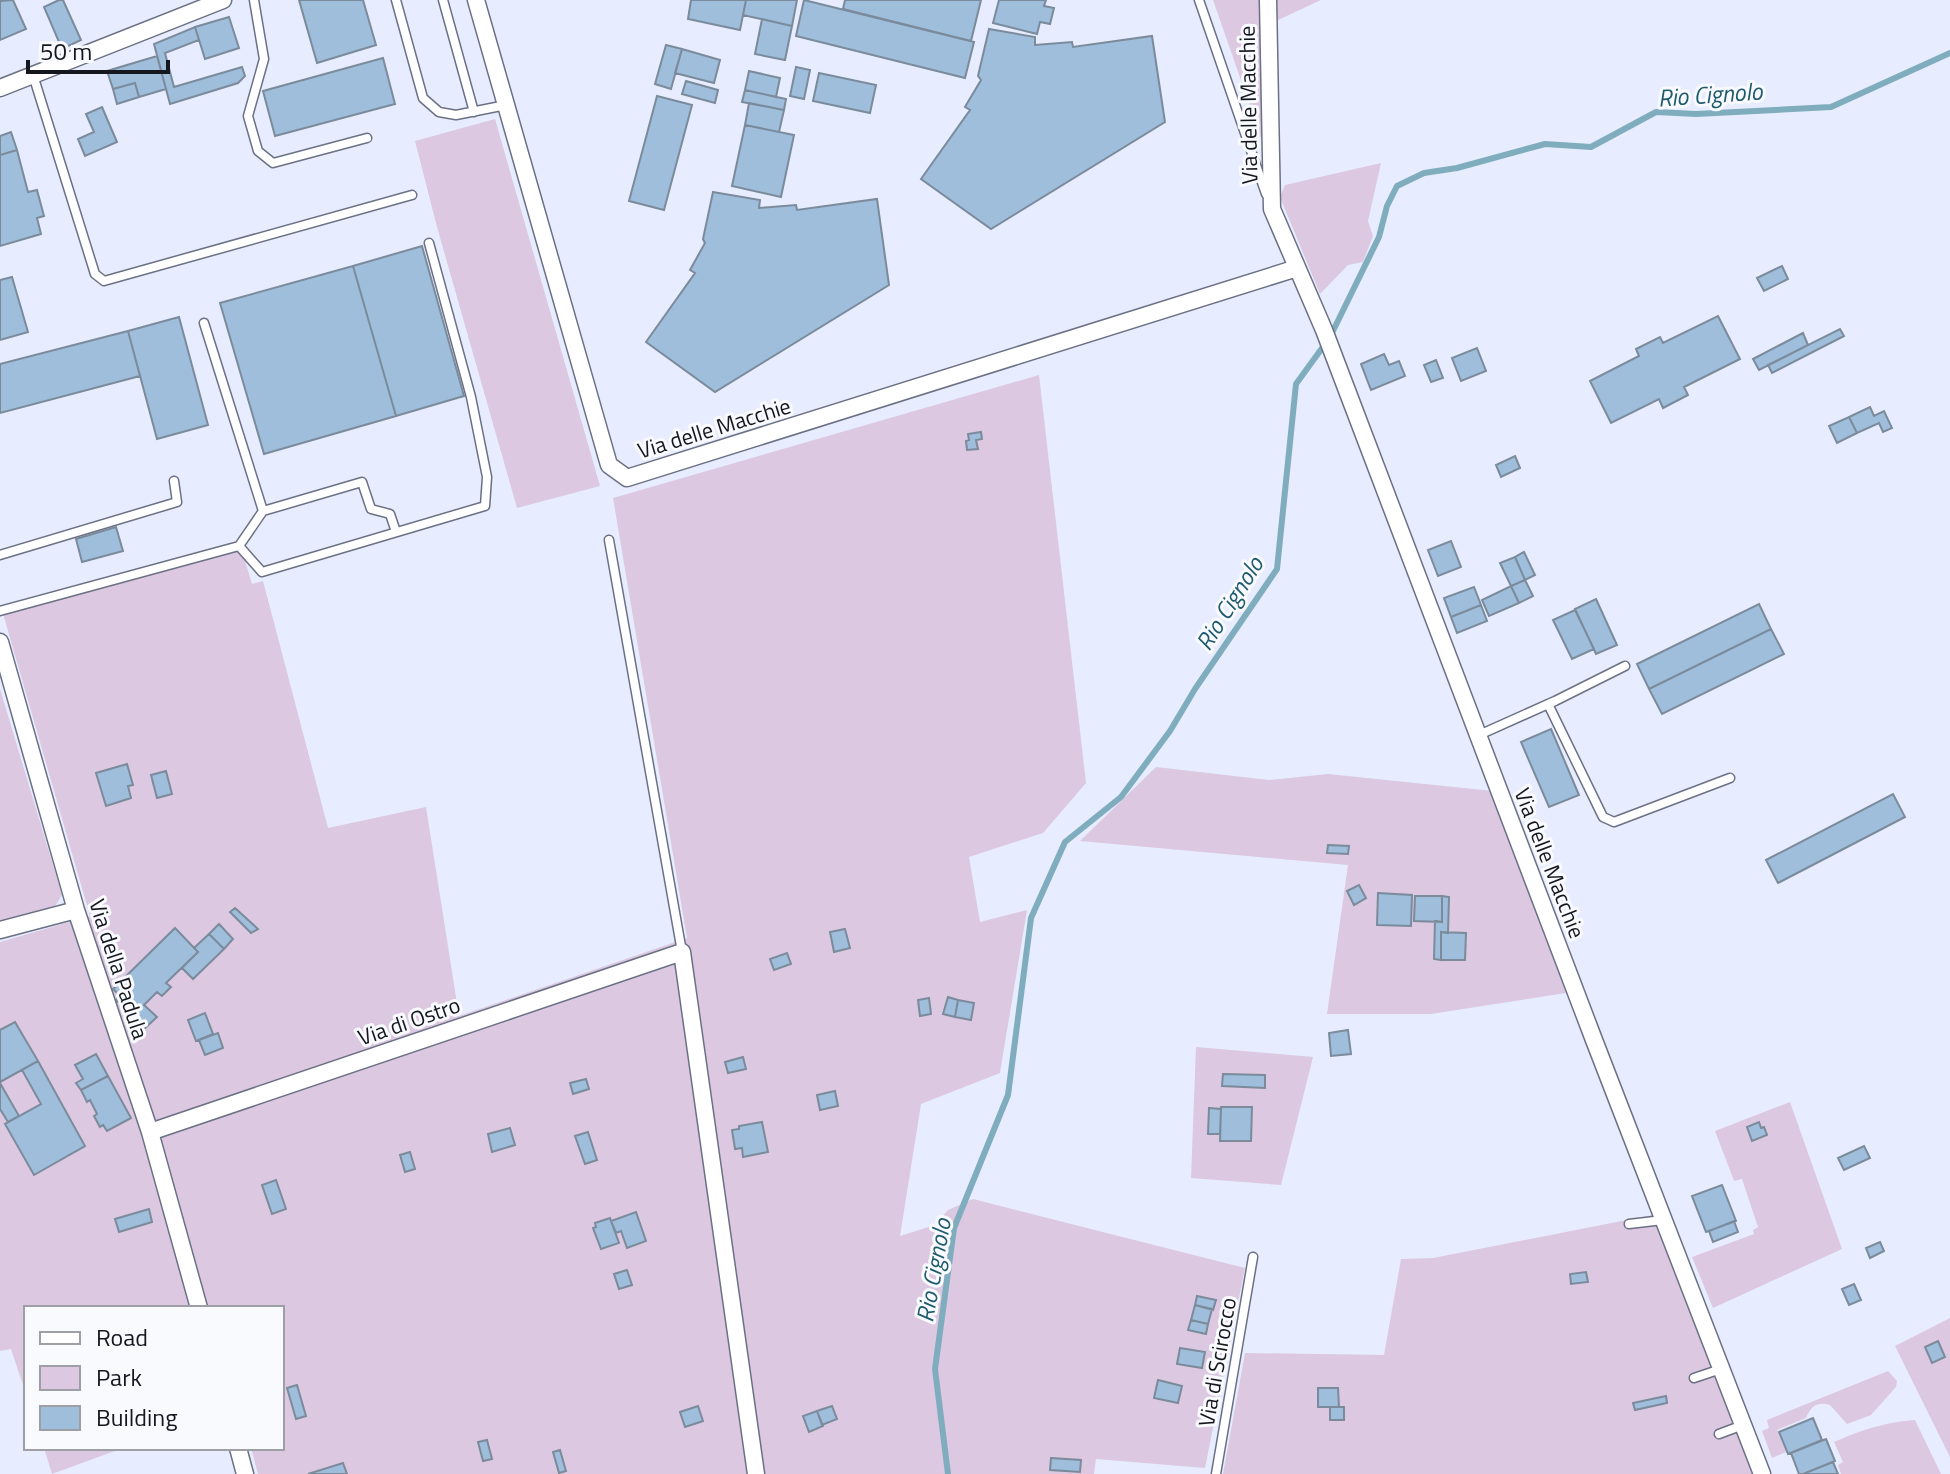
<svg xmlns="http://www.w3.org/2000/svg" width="1950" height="1474" font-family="'Titillium Web',sans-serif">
<rect width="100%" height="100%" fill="#e7edfe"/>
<path fill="#dcc8e1" d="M 1213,0 L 1321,0 L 1261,28 L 1266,152 Z
M 495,119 L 600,486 L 517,508 L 437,227 L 415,141 Z
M 1381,163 L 1368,221 L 1373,236 L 1363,262 L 1348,265 L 1320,294 L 1280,197 L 1285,185 Z
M 1039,375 L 1086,783 L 1043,833 L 969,857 L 980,922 L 1027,910 L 1000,1073 L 921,1104 L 900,1236 L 935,1225 L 948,1210 L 973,1199 L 1245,1268 L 1205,1468 L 1096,1459 L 1094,1474 L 258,1474 L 251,1448 L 282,1448 L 282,1308 L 26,1308 L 26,1394 L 11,1349 L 0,1351 L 0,942 L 90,916 L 2,610 L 240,544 L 252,584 L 263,581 L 328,828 L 426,807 L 459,1016 L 687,938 L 613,498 Z
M 0,689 L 62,895 L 55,906 L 0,921 Z
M 1156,767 L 1269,780 L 1328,774 L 1493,791 L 1566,993 L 1431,1014 L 1327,1014 L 1348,865 L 1080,841 Z
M 1196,1047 L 1313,1057 L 1281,1185 L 1191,1178 Z
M 1790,1102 L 1842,1249 L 1713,1308 L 1692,1257 L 1754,1234 L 1753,1230 L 1758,1227 L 1742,1179 L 1734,1181 L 1715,1131 Z
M 1652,1215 L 1753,1474 L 1223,1474 L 1245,1353 L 1384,1355 L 1401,1259 L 1433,1258 Z
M 1950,1318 L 1950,1457 L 1895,1346 Z
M 1888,1371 L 1897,1381 L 1896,1387 L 1871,1415 L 1847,1424 L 1830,1405 C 1817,1401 1811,1406 1806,1418 L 1777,1430 L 1786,1452 L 1772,1458 L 1762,1431 L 1769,1428 L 1767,1420 Z
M 1915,1420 L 1941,1474 L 1841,1474 L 1838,1465 L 1843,1462 L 1834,1442 C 1861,1430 1886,1422 1915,1420 Z
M 44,1448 L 123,1448 L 52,1474 Z"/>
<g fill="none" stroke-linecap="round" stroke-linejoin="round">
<path stroke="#7fadbe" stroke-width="6" d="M 1331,335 L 1379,237 L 1387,206 L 1397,186 L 1424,173 L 1457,168 L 1545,144 L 1591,147 L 1656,112 L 1696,114 L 1831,107 L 1950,53
M 948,1474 L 935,1369 L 954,1228 L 1008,1095 L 1031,918 L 1065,842 L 1121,797 L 1170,731 L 1195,689 L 1277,569 L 1296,384 L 1325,344"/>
</g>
<path fill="#9ebedc" stroke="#7b8b9b" stroke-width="2" d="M 13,0 L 26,29 L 0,40 L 0,1 Z
M 59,0 L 63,0 L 81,40 L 62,49 L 44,7 Z
M 299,0 L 363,0 L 376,45 L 317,63 Z
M 691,0 L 746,0 L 740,30 L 688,19 Z
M 746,0 L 797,0 L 792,26 L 743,15 Z
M 804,0 L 974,42 L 965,78 L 796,36 Z
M 845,0 L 981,0 L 971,41 L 843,9 Z
M 999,0 L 1046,0 L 1044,6 L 1054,8 L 1050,24 L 1040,22 L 1037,34 L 993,23 Z
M 229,17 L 239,48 L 205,59 L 195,27 Z
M 762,19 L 792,26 L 785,60 L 755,54 Z
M 195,27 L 199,40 L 165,53 L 174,87 L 242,67 L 245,76 L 238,83 L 170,104 L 154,44 Z
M 989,29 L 1035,37 L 1035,45 L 1072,42 L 1073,47 L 1152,36 L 1165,122 L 991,229 L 921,179 L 970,110 L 965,107 L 981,80 L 978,76 Z
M 666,45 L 682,49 L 671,89 L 655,84 Z
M 682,49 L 720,60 L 714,83 L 675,73 Z
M 157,56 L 166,89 L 139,97 L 135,83 L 113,89 L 107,71 Z
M 383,58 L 395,104 L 275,136 L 263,91 Z
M 796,67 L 810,70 L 804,99 L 790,96 Z
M 749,71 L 780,78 L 776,97 L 745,90 Z
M 819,73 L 876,85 L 870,113 L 813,101 Z
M 686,81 L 718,90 L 715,103 L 682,94 Z
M 135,83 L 139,97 L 117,104 L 113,89 Z
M 745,90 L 786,99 L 784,110 L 742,102 Z
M 657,96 L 692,105 L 664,210 L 629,201 Z
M 749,103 L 784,110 L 779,132 L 745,125 Z
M 102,107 L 117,142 L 85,156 L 78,139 L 94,132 L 86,114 Z
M 745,125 L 794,135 L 781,197 L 732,186 Z
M 11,132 L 17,150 L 0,155 L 0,136 Z
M 17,150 L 28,192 L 37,190 L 44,216 L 37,218 L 41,234 L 0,246 L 0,155 Z
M 713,192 L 760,200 L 759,208 L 796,205 L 797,210 L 877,199 L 889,285 L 715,392 L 646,342 L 695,273 L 690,270 L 705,243 L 703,239 Z
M 422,246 L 464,396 L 396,416 L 353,266 Z
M 353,266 L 396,416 L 264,454 L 220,303 Z
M 1782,266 L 1788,279 L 1764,291 L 1757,278 Z
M 12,277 L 28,332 L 0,340 L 0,280 Z
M 1718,316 L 1740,359 L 1684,387 L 1688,395 L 1663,408 L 1659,399 L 1611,423 L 1590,381 L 1639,356 L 1636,349 L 1660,337 L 1663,343 Z
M 179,317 L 208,425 L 157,439 L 128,331 Z
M 1840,329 L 1844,336 L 1772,373 L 1768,365 Z
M 128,331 L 140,376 L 0,413 L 0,364 Z
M 1803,333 L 1808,345 L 1759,370 L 1753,359 Z
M 1477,348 L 1486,371 L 1461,381 L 1452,358 Z
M 1384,354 L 1389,365 L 1399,361 L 1405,376 L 1371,390 L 1361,364 Z
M 1436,360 L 1443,378 L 1431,382 L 1424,365 Z
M 1870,407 L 1874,416 L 1884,411 L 1892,428 L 1883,432 L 1879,423 L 1857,433 L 1849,417 Z
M 1849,417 L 1857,433 L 1837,443 L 1829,426 Z
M 981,432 L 982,439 L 976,440 L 978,449 L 967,450 L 966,441 L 969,440 L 968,434 Z
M 1515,456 L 1520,468 L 1501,477 L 1496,465 Z
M 116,527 L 123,551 L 82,562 L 76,539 Z
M 1451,541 L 1461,567 L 1438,576 L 1428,550 Z
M 1524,552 L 1535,575 L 1525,580 L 1515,557 Z
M 1515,557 L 1525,580 L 1511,586 L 1500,563 Z
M 1525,580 L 1533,596 L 1519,603 L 1511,586 Z
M 1511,586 L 1519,603 L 1489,616 L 1482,600 Z
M 1474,587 L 1481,605 L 1451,617 L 1444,598 Z
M 1596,599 L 1617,645 L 1596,654 L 1575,609 Z
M 1759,604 L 1771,629 L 1649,689 L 1637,664 Z
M 1481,605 L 1487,621 L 1457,633 L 1451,617 Z
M 1575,610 L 1594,649 L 1572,659 L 1553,620 Z
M 1771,629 L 1784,654 L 1662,714 L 1649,689 Z
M 1551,729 L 1579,795 L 1549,807 L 1521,742 Z
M 127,764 L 133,785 L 128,786 L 131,798 L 106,806 L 96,773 Z
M 166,771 L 172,794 L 157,798 L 151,775 Z
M 1893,794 L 1905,817 L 1778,883 L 1766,860 Z
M 1328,845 L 1349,846 L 1348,854 L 1327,853 Z
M 1359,885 L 1366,898 L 1354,905 L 1347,891 Z
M 1378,893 L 1412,895 L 1411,926 L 1377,925 Z
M 1415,896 L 1442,896 L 1442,922 L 1414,921 Z
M 1442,896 L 1449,897 L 1448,933 L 1441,932 L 1441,960 L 1434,959 L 1435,921 L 1442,922 Z
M 235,908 L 258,929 L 251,933 L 230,912 Z
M 219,924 L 233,939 L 224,949 L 209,934 Z
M 175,928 L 198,952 L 166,983 L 171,987 L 162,996 L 157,992 L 144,1005 L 157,1017 L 144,1029 L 116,1000 L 120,996 L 113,989 Z
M 845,929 L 850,948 L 834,952 L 830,932 Z
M 1441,932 L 1466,933 L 1465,960 L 1441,960 Z
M 209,934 L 224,949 L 193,979 L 182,968 L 198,952 L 194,948 Z
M 787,953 L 791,964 L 774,970 L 770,959 Z
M 948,997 L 958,1000 L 955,1017 L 943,1014 Z
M 929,998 L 931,1014 L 920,1016 L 918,1000 Z
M 958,1000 L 974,1003 L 971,1020 L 955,1017 Z
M 205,1013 L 213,1034 L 196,1041 L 188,1020 Z
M 15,1022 L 38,1061 L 0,1082 L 0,1030 Z
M 1348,1030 L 1351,1054 L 1331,1056 L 1329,1033 Z
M 218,1033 L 223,1048 L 205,1055 L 199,1040 Z
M 96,1054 L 108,1076 L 81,1090 L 76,1083 L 83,1079 L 75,1065 Z
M 743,1057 L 746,1069 L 728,1073 L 725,1062 Z
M 38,1061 L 85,1146 L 34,1175 L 5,1124 L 41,1104 L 22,1070 Z
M 1223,1074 L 1265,1075 L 1265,1088 L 1222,1086 Z
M 108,1076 L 131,1118 L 107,1131 L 103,1125 L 100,1127 L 94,1116 L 97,1114 L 90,1100 L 87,1102 L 81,1090 Z
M 586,1079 L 589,1089 L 573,1094 L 570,1083 Z
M 0,1083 L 19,1116 L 8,1122 L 0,1109 Z
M 835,1091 L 838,1106 L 820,1110 L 817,1095 Z
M 1221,1107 L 1252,1107 L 1251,1141 L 1220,1141 Z
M 1209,1108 L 1221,1109 L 1220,1134 L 1208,1134 Z
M 762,1122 L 768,1152 L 743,1157 L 742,1148 L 735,1149 L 732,1130 L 739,1129 L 739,1126 Z
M 1759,1122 L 1761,1128 L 1764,1127 L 1767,1135 L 1752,1141 L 1747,1127 Z
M 510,1128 L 515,1145 L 492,1152 L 488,1134 Z
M 588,1132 L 597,1160 L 585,1164 L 575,1136 Z
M 1864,1146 L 1870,1158 L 1844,1170 L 1838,1158 Z
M 410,1152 L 415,1169 L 405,1172 L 400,1155 Z
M 276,1180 L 286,1209 L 272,1214 L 262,1185 Z
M 1722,1185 L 1736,1221 L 1706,1232 L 1692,1196 Z
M 149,1209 L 152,1222 L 119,1232 L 115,1219 Z
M 636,1212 L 646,1241 L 627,1248 L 621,1231 L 616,1233 L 611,1221 Z
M 610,1218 L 619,1243 L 601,1249 L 593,1228 L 596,1227 L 595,1223 Z
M 1734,1221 L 1738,1232 L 1713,1242 L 1709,1231 Z
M 1880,1242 L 1884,1251 L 1870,1258 L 1866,1248 Z
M 627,1270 L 632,1285 L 619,1289 L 614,1274 Z
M 1586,1272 L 1588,1282 L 1571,1284 L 1570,1274 Z
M 1854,1284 L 1861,1300 L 1849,1305 L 1842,1289 Z
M 1197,1296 L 1216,1300 L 1213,1310 L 1195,1305 Z
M 1195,1305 L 1212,1309 L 1208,1324 L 1191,1320 Z
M 1191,1320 L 1208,1324 L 1206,1334 L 1188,1330 Z
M 1938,1341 L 1945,1357 L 1932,1363 L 1925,1347 Z
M 1180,1348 L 1205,1352 L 1202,1368 L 1177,1364 Z
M 1158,1380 L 1182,1386 L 1178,1403 L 1154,1398 Z
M 297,1385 L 306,1416 L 296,1419 L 287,1388 Z
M 1318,1388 L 1338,1388 L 1339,1407 L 1318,1407 Z
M 1666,1396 L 1667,1403 L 1635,1410 L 1633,1403 Z
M 698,1406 L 703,1421 L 685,1427 L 680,1412 Z
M 832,1406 L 837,1419 L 822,1425 L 817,1411 Z
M 1330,1407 L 1344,1407 L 1344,1420 L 1330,1420 Z
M 817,1411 L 823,1426 L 809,1432 L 803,1416 Z
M 1813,1418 L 1822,1440 L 1788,1454 L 1779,1432 Z
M 1826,1439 L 1835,1461 L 1803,1474 L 1799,1474 L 1791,1453 Z
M 487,1440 L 492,1459 L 483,1461 L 478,1442 Z
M 560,1450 L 566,1471 L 559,1473 L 553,1452 Z
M 1051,1458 L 1081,1460 L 1080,1472 L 1050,1470 Z
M 1833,1462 L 1838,1474 L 1803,1474 Z
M 343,1463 L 347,1474 L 308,1474 Z"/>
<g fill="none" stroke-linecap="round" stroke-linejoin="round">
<defs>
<path id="service" d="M 254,0 L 264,59 L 248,116 L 258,151 L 273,163 L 367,138
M 396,0 L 423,98 L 439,112 L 456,115 L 506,105
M 443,0 L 474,112
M 1199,0 L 1266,194
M 33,75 L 95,274 L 104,281 L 412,195
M 204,323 L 263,511
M 609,540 L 682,952
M 239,546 L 262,572 L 485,506 L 487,477 L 471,397 L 429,243
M 0,555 L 177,502 L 174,481
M 0,611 L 239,546 L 263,511 L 362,482 L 371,509 L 390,514 L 396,532
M 1548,704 L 1603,817 L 1614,822 L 1730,778
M 1479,735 L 1555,701 L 1625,666
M 1629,1224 L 1663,1220
M 1694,1378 L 1721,1369
M 1719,1434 L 1743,1425
M 1216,1474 L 1253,1257"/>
<path id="minor" d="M 476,0 L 609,465 L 627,478 L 1297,268
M 1268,0 L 1272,209 L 1324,330 L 1594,1040 L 1762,1474
M 0,88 L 223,0
M 0,642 L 76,910 L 150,1132 L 199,1308
M 0,930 L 76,910
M 150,1132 L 682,952 L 756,1474
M 238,1448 L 245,1474"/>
</defs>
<use href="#service" stroke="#6b7184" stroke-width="11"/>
<use href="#minor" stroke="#6b7184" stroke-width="19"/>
<use href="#service" stroke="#fff" stroke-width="8"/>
<use href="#minor" stroke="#fff" stroke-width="16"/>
</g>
<g text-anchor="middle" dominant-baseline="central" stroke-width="6" stroke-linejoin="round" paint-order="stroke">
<g font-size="22" fill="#15171f" stroke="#f9fafe">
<text transform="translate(1248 105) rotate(-91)">Via delle Macchie</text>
<text transform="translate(714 428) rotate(-17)">Via delle Macchie</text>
<text transform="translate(1550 863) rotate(69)">Via delle Macchie</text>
<text transform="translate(119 969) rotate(72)">Via della Padula</text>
<text transform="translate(409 1021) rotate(-19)">Via di Ostro</text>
<text transform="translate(1217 1362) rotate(-80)">Via di Scirocco</text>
</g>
<g font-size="24" font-style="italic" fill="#1e5b6e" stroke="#f9fafe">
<text transform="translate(1710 94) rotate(-4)">Rio Cignolo</text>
<text transform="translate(1229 603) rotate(-58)">Rio Cignolo</text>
<text transform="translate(933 1270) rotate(-80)">Rio Cignolo</text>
</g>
</g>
<rect x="24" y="1306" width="260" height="144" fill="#f9fafe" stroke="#9e9fa5" stroke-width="2"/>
<rect x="40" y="1332" width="40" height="12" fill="#ffffff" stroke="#9e9fa5" stroke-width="2"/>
<text x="96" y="1346" font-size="24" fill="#15171f">Road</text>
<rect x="40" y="1366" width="40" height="24" fill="#dcc8e1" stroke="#9e9fa5" stroke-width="2"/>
<text x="96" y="1386" font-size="24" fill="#15171f">Park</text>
<rect x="40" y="1406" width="40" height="24" fill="#9ebedc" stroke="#9e9fa5" stroke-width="2"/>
<text x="96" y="1426" font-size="24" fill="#15171f">Building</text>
<path d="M28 60v12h140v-12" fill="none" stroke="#15171f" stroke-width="4"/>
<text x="40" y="60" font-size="24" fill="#15171f" stroke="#f9fafe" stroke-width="6" paint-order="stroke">50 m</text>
</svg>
